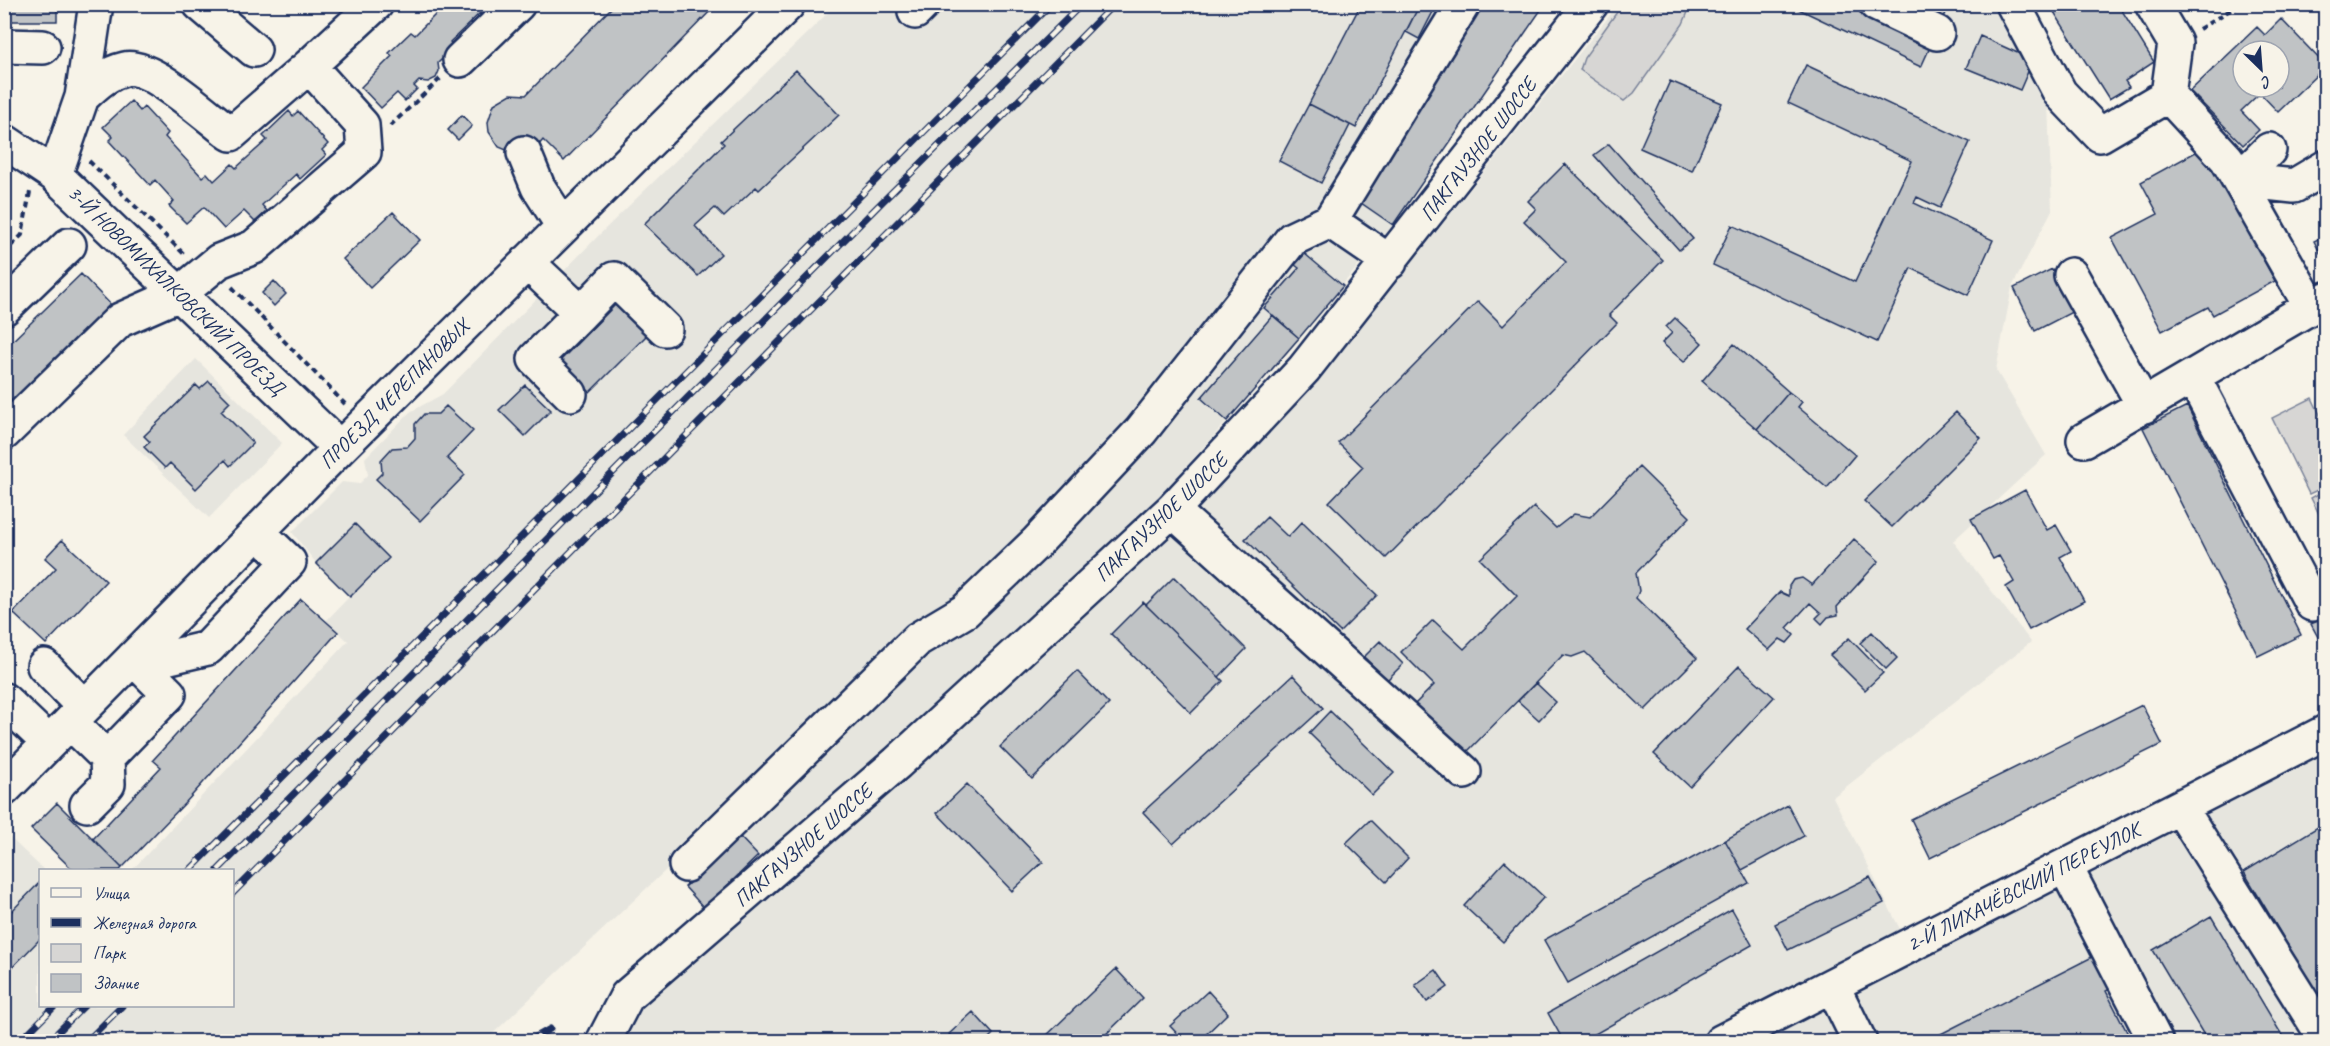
<svg xmlns="http://www.w3.org/2000/svg" width="2330" height="1046" font-family="Caveat,sans-serif">
<rect width="100%" height="100%" fill="#f7f3e8"/>
<filter id="ink" filterUnits="userSpaceOnUse"><feTurbulence type="fractalNoise" baseFrequency=".0167" numOctaves="2"/><feDisplacementMap in="SourceGraphic" scale="12" xChannelSelector="R" yChannelSelector="G"/><feConvolveMatrix kernelMatrix="1 2 1 2 8 2 1 2 1" color-interpolation-filters="sRGB"/></filter>
<g filter="url(#ink)">
<path fill="#e6e5de" d="M 836,5 L 1545,5 L 1393,225 L 1227,421 L 1154,502 L 777,849 L 758,856 L 704,908 L 667,869 L 485,1041 L 5,1041 L 4,832 L 44,870 L 40,870 L 40,1006 L 232,1006 L 232,870 L 132,870 L 348,641 L 326,621 L 349,597 L 316,563 L 292,532 L 342,482 L 359,484 L 368,475 L 365,458 L 410,412 L 443,394 L 605,229 Z
M 1618,5 L 2002,5 L 2047,76 L 2052,210 L 2012,287 L 1996,370 L 2046,455 L 1953,541 L 2031,642 L 1833,797 L 1903,935 L 1693,1041 L 570,1042 L 601,1038 L 1169,528 L 1313,386 Z
M 196,359 L 282,443 L 209,518 L 123,435 Z
M 2325,754 L 2325,1041 L 1760,1041 Z"/>
<path fill="#d7d6d4" stroke="#798299" stroke-width="1.5" d="M 1622,5 L 1678,5 L 1688,12 L 1683,24 L 1634,93 L 1624,101 L 1580,70 L 1584,58 Z
M 2312,398 L 2325,425 L 2326,486 L 2309,494 L 2272,418 Z
M 2325,490 L 2325,526 L 2311,498 Z"/>
<path fill="#c0c3c5" stroke="#1b2f5e" stroke-width="1.5" fill-rule="evenodd" d="M 4,4 L 57,4 L 57,21 L 4,21 Z
M 446,4 L 499,4 L 488,21 L 480,13 L 450,42 L 458,49 L 447,60 L 444,57 L 438,63 L 439,71 L 436,78 L 428,82 L 419,81 L 414,86 L 417,89 L 405,101 L 397,93 L 381,108 L 361,87 L 392,56 L 389,53 L 411,32 L 415,35 Z
M 615,4 L 717,4 L 564,161 L 543,140 L 537,147 L 516,154 L 499,147 L 489,132 L 488,122 L 494,104 L 511,94 L 526,95 Z
M 1361,4 L 1420,4 L 1356,128 L 1309,104 Z
M 1420,4 L 1437,4 L 1419,39 L 1406,32 Z
M 1483,4 L 1545,4 L 1393,225 L 1351,196 Z
M 1788,4 L 1845,4 L 1931,45 L 1921,67 Z
M 1901,4 L 1950,4 L 1941,24 Z
M 2049,4 L 2118,4 L 2154,62 L 2125,81 L 2129,87 L 2109,99 Z
M 2281,19 L 2326,66 L 2278,112 L 2260,93 L 2241,111 L 2259,130 L 2243,145 L 2190,91 L 2257,27 L 2265,35 ZM 2243,51 L 2279,51 L 2279,87 L 2243,87 Z
M 1980,36 L 2033,60 L 2020,90 L 1966,68 Z
M 1806,65 L 1970,142 L 1940,208 L 1917,197 L 1914,203 L 1993,240 L 1968,295 L 1911,268 L 1877,342 L 1713,265 L 1732,225 L 1855,282 L 1912,161 L 1788,103 Z
M 796,70 L 839,115 L 759,190 L 756,187 L 724,217 L 715,208 L 695,226 L 721,254 L 698,276 L 644,224 L 724,144 L 721,141 Z
M 1670,81 L 1722,103 L 1692,171 L 1640,148 Z
M 131,101 L 140,111 L 144,107 L 168,133 L 165,137 L 202,177 L 207,173 L 214,181 L 232,164 L 236,168 L 267,140 L 263,136 L 289,111 L 293,116 L 298,111 L 328,144 L 322,150 L 326,155 L 300,179 L 296,174 L 262,205 L 267,211 L 255,222 L 244,211 L 224,229 L 204,207 L 186,223 L 169,206 L 174,201 L 155,180 L 150,185 L 109,141 L 113,137 L 103,127 Z
M 1309,104 L 1350,125 L 1321,183 L 1279,161 Z
M 462,115 L 472,126 L 458,140 L 448,130 Z
M 1609,144 L 1693,239 L 1679,250 L 1594,155 Z
M 2203,148 L 2275,281 L 2213,315 L 2208,307 L 2162,331 L 2112,238 L 2158,214 L 2141,182 Z
M 1565,164 L 1663,260 L 1609,315 L 1617,323 L 1386,558 L 1329,502 L 1363,467 L 1338,443 L 1478,301 L 1503,326 L 1566,262 L 1524,221 L 1536,209 L 1528,201 Z
M 393,212 L 420,240 L 370,288 L 343,259 Z
M 2326,235 L 2326,259 L 2324,260 L 2314,241 Z
M 1305,254 L 1343,286 L 1299,338 L 1264,308 L 1299,268 L 1295,265 Z
M 2052,269 L 2072,312 L 2035,331 L 2014,288 Z
M 81,274 L 115,309 L 15,406 L 4,395 L 4,349 Z
M 274,281 L 286,294 L 274,306 L 262,293 Z
M 619,301 L 650,332 L 590,392 L 559,362 Z
M 1273,315 L 1299,338 L 1227,421 L 1201,398 Z
M 1675,318 L 1702,343 L 1684,362 L 1662,343 L 1672,333 L 1666,327 Z
M 1734,344 L 1789,392 L 1757,429 L 1702,381 Z
M 209,381 L 230,402 L 221,411 L 253,443 L 230,466 L 225,460 L 196,489 L 170,463 L 165,468 L 144,447 L 150,442 L 144,436 L 196,385 L 200,389 Z
M 525,385 L 551,410 L 525,436 L 499,410 Z
M 1789,392 L 1802,402 L 1798,407 L 1855,455 L 1827,488 L 1757,429 Z
M 4,395 L 15,406 L 4,416 Z
M 446,406 L 473,431 L 447,458 L 465,475 L 420,521 L 376,479 L 382,473 L 381,460 L 392,448 L 407,447 L 415,438 L 415,424 L 424,414 L 438,414 Z
M 2187,406 L 2301,635 L 2258,656 L 2143,428 Z
M 1956,412 L 1981,438 L 1892,527 L 1864,501 Z
M 1639,467 L 1690,517 L 1636,573 L 1639,591 L 1636,598 L 1697,658 L 1645,710 L 1585,652 L 1572,657 L 1563,655 L 1464,755 L 1413,706 L 1434,685 L 1401,652 L 1433,620 L 1464,649 L 1517,596 L 1480,559 L 1534,507 L 1556,528 L 1574,514 L 1590,517 Z
M 2025,490 L 2047,530 L 2056,525 L 2071,551 L 2060,557 L 2084,601 L 2029,630 L 2006,587 L 2014,582 L 1999,556 L 1993,559 L 1971,519 Z
M 1267,517 L 1288,537 L 1302,522 L 1377,595 L 1340,632 L 1245,539 Z
M 355,524 L 389,558 L 350,597 L 316,563 Z
M 1854,539 L 1879,561 L 1837,607 L 1838,615 L 1828,617 L 1822,624 L 1816,618 L 1821,613 L 1810,603 L 1787,628 L 1794,635 L 1787,643 L 1780,639 L 1769,650 L 1745,629 L 1780,592 L 1789,596 L 1789,586 L 1793,580 L 1802,578 L 1812,585 Z
M 62,540 L 106,581 L 46,644 L 13,613 L 56,568 L 45,558 Z
M 1174,577 L 1246,649 L 1219,677 L 1146,605 Z
M 301,599 L 338,632 L 186,802 L 122,868 L 93,839 L 161,767 L 153,760 Z
M 1143,602 L 1223,681 L 1191,713 L 1111,634 Z
M 2326,617 L 2326,652 L 2311,624 Z
M 1872,632 L 1897,658 L 1886,669 L 1860,643 Z
M 1849,638 L 1883,673 L 1865,690 L 1830,655 Z
M 1380,641 L 1403,664 L 1387,680 L 1364,657 Z
M 1739,666 L 1774,697 L 1690,787 L 1654,754 Z
M 1077,671 L 1109,704 L 1032,779 L 1000,747 Z
M 1293,675 L 1323,708 L 1173,844 L 1143,812 Z
M 1536,683 L 1556,702 L 1539,720 L 1518,701 Z
M 2142,705 L 2162,744 L 1930,858 L 1911,819 Z
M 1330,711 L 1394,773 L 1372,795 L 1309,733 Z
M 967,784 L 1043,862 L 1012,891 L 937,813 Z
M 57,803 L 122,868 L 120,870 L 73,870 L 31,829 Z
M 1788,805 L 1804,836 L 1742,870 L 1725,840 Z
M 1370,820 L 1408,858 L 1386,882 L 1346,843 Z
M 2326,822 L 2326,988 L 2317,994 L 2244,872 Z
M 739,836 L 758,856 L 704,908 L 685,887 Z
M 1725,840 L 1749,883 L 1568,983 L 1544,940 Z
M 1505,861 L 1544,897 L 1503,942 L 1464,906 Z
M 1870,877 L 1884,903 L 1788,950 L 1775,924 Z
M 40,882 L 40,939 L 4,976 L 4,919 Z
M 1732,909 L 1752,945 L 1581,1042 L 1564,1042 L 1548,1013 Z
M 2211,916 L 2286,1042 L 2208,1042 L 2153,950 Z
M 2100,953 L 2116,986 L 2106,991 L 2132,1042 L 1925,1042 Z
M 1116,969 L 1143,998 L 1098,1042 L 1049,1042 L 1045,1037 Z
M 1436,970 L 1448,987 L 1427,1002 L 1415,985 Z
M 1208,991 L 1228,1013 L 1198,1042 L 1185,1042 L 1170,1026 Z
M 973,1012 L 993,1034 L 985,1042 L 956,1042 L 949,1034 Z"/>
<g fill="none" stroke-linecap="round" stroke-linejoin="round">
<defs>
<path id="minor" d="M 200,4 L 254,50
M 1876,4 L 1937,33
M 2013,4 L 2060,93 L 2100,135 L 2168,95
M 2152,4 L 2175,43 L 2168,95 L 2227,159 L 2311,307 L 2326,299
M 915,12 L 923,4
M 4,46 L 43,47
M 460,60 L 518,4
M 309,66 L 376,4
M 4,141 L 55,175 L 340,448
M 524,153 L 538,187 L 563,226
M 55,175 L 82,97 L 96,4
M 2239,180 L 2294,186 L 2326,167
M 2239,180 L 2269,150
M 527,262 L 581,313 L 535,359 L 570,394
M 1390,262 L 1330,221 L 1463,4
M 2071,275 L 2144,406
M 4,308 L 69,245
M 581,313 L 614,279 L 665,329
M 2193,377 L 2312,604 L 2326,598
M 4,433 L 120,320 L 179,294 L 219,261 L 254,247 L 364,152 L 362,125 L 309,66 L 231,134 C 209,118 151,63 125,69 C 107,73 95,85 82,97
M 2084,440 L 2311,307
M 1172,510 L 1464,772
M 152,639 L 170,657 L 208,648 L 289,562 L 258,532
M 44,666 L 84,707
M 4,700 L 49,743
M 70,722 L 107,758 L 169,694 L 133,658
M 4,789 L 340,448 L 788,4
M 87,805 L 108,784 L 107,758
M 2180,807 L 2326,1040
M 686,865 L 918,639 L 965,611 L 1036,543 L 1141,431 L 1292,239 L 1330,221
M 2065,866 L 2156,1042
M 1832,985 L 1860,1042
M 603,1042 L 627,996 L 897,763 L 1172,510 L 1304,369 L 1591,4
M 1721,1042 L 2326,732"/>
</defs>
<use href="#minor" stroke="#1b2f5e" stroke-width="38"/>
<path stroke="#1b2f5e" stroke-width="4" stroke-dasharray="6 4.5" stroke-linecap="butt" d="M 2199,29 L 2240,4
M 390,126 L 441,78
M 89,161 L 184,254
M 4,253 L 22,235 L 30,192
M 232,287 L 345,404"/>
<use href="#minor" stroke="#f7f3e8" stroke-width="33"/>
<defs>
<path id="rail" d="M 190,870 L 1051,4
M 218,870 L 882,202 L 1082,4
M 232,894 L 1114,4
M 19,1042 L 55,1006
M 48,1042 L 84,1006
M 86,1042 L 122,1006
M 527,1042 L 550,1029"/>
</defs>
<use href="#rail" stroke="#1b2f5e" stroke-width="7"/>
<use href="#rail" stroke="#f7f3e8" stroke-width="4.5" stroke-dasharray="14" stroke-linecap="butt"/>
</g>
</g>
<g text-anchor="middle" dominant-baseline="central" stroke-width="4.5" stroke-linejoin="round" paint-order="stroke">
<g font-size="21" fill="#1b2f5e" stroke="#f7f3e8">
<text transform="translate(1478 149) rotate(-52)">ПАКГАУЗНОЕ ШОССЕ</text>
<text transform="translate(176 290) rotate(44)">3-Й НОВОМИХАЛКОВСКИЙ ПРОЕЗД</text>
<text transform="translate(394 394) rotate(-45)">ПРОЕЗД ЧЕРЕПАНОВЫХ</text>
<text transform="translate(1161 517) rotate(-44)">ПАКГАУЗНОЕ ШОССЕ</text>
<text transform="translate(803 845) rotate(-41)">ПАКГАУЗНОЕ ШОССЕ</text>
<text transform="translate(2023 887) rotate(-27)">2-Й ЛИХАЧЁВСКИЙ ПЕРЕУЛОК</text>
</g>
</g>
<rect width="2330" height="1046" fill="none" stroke="#f7f3e8" stroke-width="24"/>
<rect x="12" y="12" width="2306" height="1022" fill="none" stroke="#1b2f5e" stroke-width="2" filter="url(#ink)"/>
<rect x="39" y="869" width="195" height="138" fill="#f7f3e8" stroke="#9fa5b1" stroke-width="1.5"/>
<rect x="51" y="888" width="30" height="9" fill="#f7f3e8" stroke="#9fa5b1" stroke-width="1.5"/>
<text x="93" y="899" font-size="18" fill="#1b2f5e">Улица</text>
<rect x="51" y="918" width="30" height="9" fill="#1b2f5e" stroke="#9fa5b1" stroke-width="1.5"/>
<text x="93" y="929" font-size="18" fill="#1b2f5e">Железная дорога</text>
<rect x="51" y="944" width="30" height="18" fill="#d7d6d4" stroke="#9fa5b1" stroke-width="1.5"/>
<text x="93" y="959" font-size="18" fill="#1b2f5e">Парк</text>
<rect x="51" y="974" width="30" height="18" fill="#c0c3c5" stroke="#9fa5b1" stroke-width="1.5"/>
<text x="93" y="989" font-size="18" fill="#1b2f5e">Здание</text>
<g transform="translate(2261 69) rotate(155)"><circle r="28" fill="#f7f3e8" stroke="#9fa5b1" stroke-width="1.5"/>
<path d="M0-4.5L10 22L0 15L-10 22Z" fill="#1b2f5e"/>
<text y="-9" font-size="16" font-weight="bold" text-anchor="middle" fill="#1b2f5e">С</text>
</g>
</svg>
